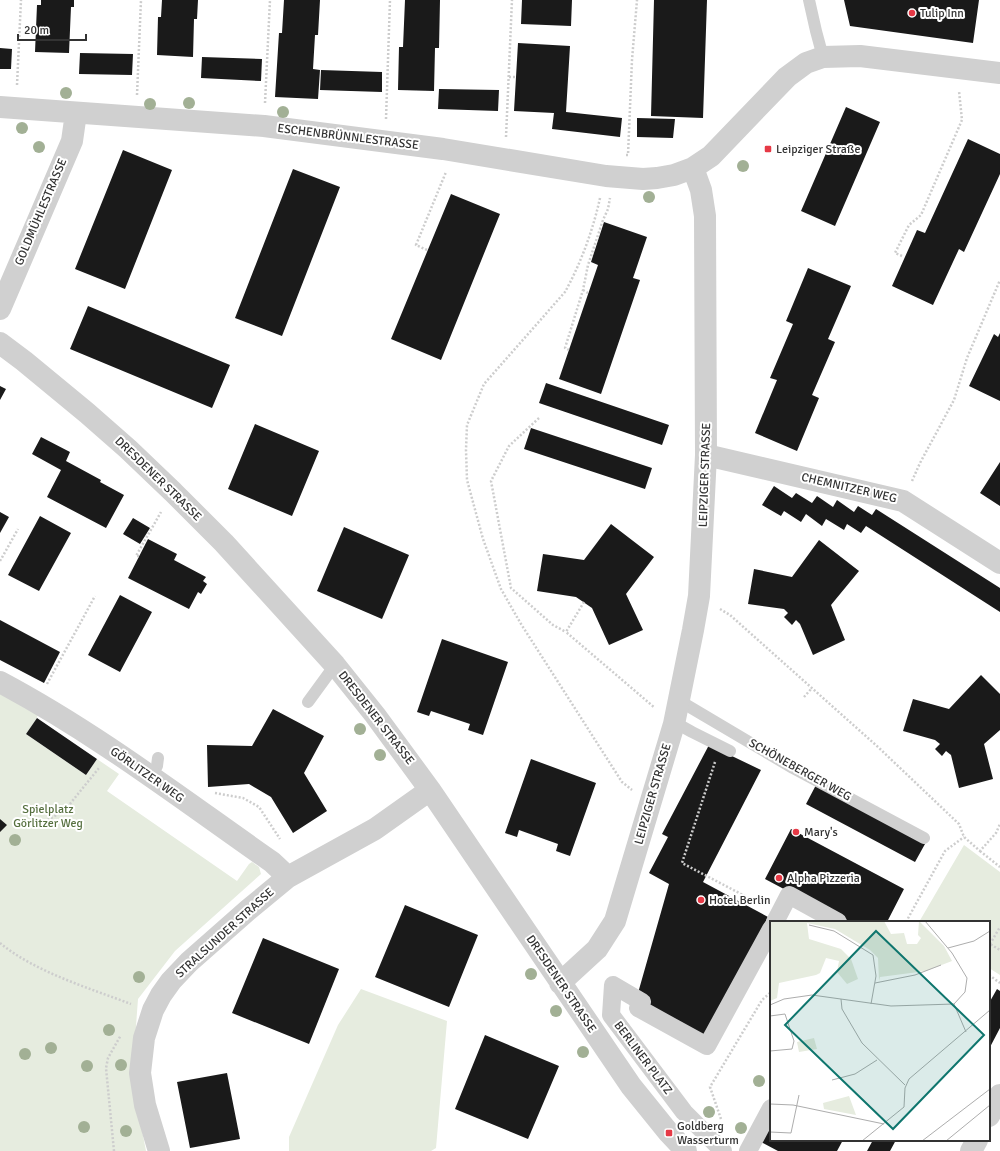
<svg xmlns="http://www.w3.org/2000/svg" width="1000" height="1151" font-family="Signika,sans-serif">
<rect width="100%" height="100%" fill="#fff"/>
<path fill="#e6ecdf" d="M 0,687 L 39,708 L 37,718 L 26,734 L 86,775 L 97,759 L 119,774 L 107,791 L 237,881 L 249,864 L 252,862 L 259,867 L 261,874 L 175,951 L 138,999 L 132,1080 L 146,1151 L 0,1151 Z
M 964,845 L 1000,872 L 1000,975 L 989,968 L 989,922 L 919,922 Z
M 361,989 L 447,1021 L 436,1148 L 431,1151 L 289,1151 L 289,1137 L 338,1025 Z"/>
<path fill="#1a1a1a" d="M 41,0 L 74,0 L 74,7 L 71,7 L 69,53 L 35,52 L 37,5 L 41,5 Z
M 162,0 L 198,0 L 197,19 L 194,19 L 193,57 L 157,55 L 158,17 L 161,17 Z
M 284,0 L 320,0 L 318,35 L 315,35 L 313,69 L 320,70 L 318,99 L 275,97 L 279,33 L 282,33 Z
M 405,0 L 440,0 L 439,48 L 435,48 L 434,91 L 398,90 L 399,47 L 403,47 Z
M 522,0 L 572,0 L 571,26 L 521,24 Z
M 654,0 L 707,0 L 703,118 L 651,116 Z
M 844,0 L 979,0 L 973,43 L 850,26 Z
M 518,43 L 570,46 L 566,112 L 622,118 L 620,137 L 552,129 L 554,113 L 514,111 Z
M 0,48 L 12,49 L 11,69 L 0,69 Z
M 80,53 L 133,54 L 132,75 L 79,74 Z
M 202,57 L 262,59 L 261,81 L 201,78 Z
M 321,70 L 382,72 L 382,92 L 320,90 Z
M 439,89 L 499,90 L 498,111 L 438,109 Z
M 846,107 L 880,122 L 835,226 L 801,211 Z
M 637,118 L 675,119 L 673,138 L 637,137 Z
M 968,139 L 1000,154 L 1000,174 L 964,252 L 959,249 L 933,305 L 892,286 L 917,230 L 925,233 Z
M 123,150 L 172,170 L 125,289 L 75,269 Z
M 293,169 L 340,187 L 282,336 L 235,318 Z
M 451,194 L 500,214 L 441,360 L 391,339 Z
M 604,222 L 647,237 L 633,278 L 640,280 L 601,394 L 559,379 L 598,265 L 591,262 Z
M 808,268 L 851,286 L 828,339 L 835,342 L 812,395 L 819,398 L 797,451 L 755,433 L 777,380 L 770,378 L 793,324 L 786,321 Z
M 88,306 L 230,365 L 212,408 L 70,349 Z
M 1000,333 L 1000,401 L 969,386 L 994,334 L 998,337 Z
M 546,383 L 669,425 L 662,445 L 539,403 Z
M 0,386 L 6,389 L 0,400 Z
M 255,424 L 319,451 L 292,516 L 228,489 Z
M 531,428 L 652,468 L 645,489 L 524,449 Z
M 41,437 L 70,452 L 66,461 L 101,480 L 100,482 L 124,495 L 106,528 L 47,497 L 61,470 L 32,454 Z
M 1000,462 L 1000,506 L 980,493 Z
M 774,486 L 792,498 L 796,493 L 812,503 L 817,496 L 833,507 L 837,500 L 854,512 L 858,506 L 872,515 L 876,509 L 1000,588 L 1000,612 L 866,526 L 861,533 L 847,524 L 844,530 L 826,519 L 822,526 L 806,514 L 801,522 L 784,511 L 781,516 L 762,505 Z
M 0,512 L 9,517 L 0,533 Z
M 40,516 L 71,533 L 39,591 L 8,575 Z
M 133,518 L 150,528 L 140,544 L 123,534 Z
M 611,524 L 654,557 L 626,594 L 643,630 L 609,645 L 592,608 L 576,597 L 537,591 L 543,554 L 584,560 Z
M 344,527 L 409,555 L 382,619 L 317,591 Z
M 148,539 L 177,554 L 174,560 L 206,577 L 203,581 L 207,584 L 201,594 L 198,592 L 189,609 L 128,578 Z
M 819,540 L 859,571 L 831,605 L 845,640 L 813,655 L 800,624 L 796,620 L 792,625 L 784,617 L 788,613 L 784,609 L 748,604 L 754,569 L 792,577 Z
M 120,595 L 152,612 L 120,672 L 88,655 Z
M 0,620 L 60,652 L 44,683 L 0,660 Z
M 442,639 L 508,662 L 483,735 L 468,730 L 470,724 L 431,711 L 429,716 L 417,712 Z
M 981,675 L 1000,694 L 1000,730 L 984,744 L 993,779 L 959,788 L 951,755 L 946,751 L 942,756 L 935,749 L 940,744 L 935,740 L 903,731 L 913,699 L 949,709 Z
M 273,709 L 324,736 L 304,773 L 327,811 L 293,833 L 271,797 L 249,784 L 208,787 L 207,745 L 252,746 Z
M 37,718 L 97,759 L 86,775 L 26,734 Z
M 709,745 L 761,770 L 703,882 L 768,917 L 705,1036 L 647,1008 L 638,993 L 669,884 L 649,873 L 668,837 L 662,834 Z
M 531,759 L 596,783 L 570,856 L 556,851 L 558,844 L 519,830 L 517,837 L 505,833 Z
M 816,785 L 925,844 L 915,862 L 806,804 Z
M 0,819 L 7,825 L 0,832 Z
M 791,829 L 904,889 L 887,922 L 846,922 L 765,879 Z
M 405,905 L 478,935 L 449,1007 L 375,977 Z
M 263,938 L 339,969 L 309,1044 L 232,1013 Z
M 997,989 L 1000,991 L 1000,1028 L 989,1049 L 989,1003 Z
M 485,1035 L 559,1066 L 528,1139 L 455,1109 Z
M 227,1073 L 240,1139 L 190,1148 L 177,1082 Z
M 771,1114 L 771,1140 L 843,1140 L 837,1151 L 778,1151 L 757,1140 Z
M 873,1140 L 896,1140 L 890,1151 L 867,1151 Z"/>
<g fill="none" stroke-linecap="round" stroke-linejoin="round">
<path stroke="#cdcdcd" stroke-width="2.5" stroke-dasharray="2 2" stroke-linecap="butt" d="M 509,77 L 516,77
M 17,85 L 21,0
M 137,95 L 141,0
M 265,103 L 270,0
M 386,119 L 390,0
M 506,137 L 512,0
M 626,155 L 628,155 L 632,60 L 637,0
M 600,198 C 593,230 581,263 565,292 L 484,384 L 467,425 L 466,450 L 467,480 L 483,539 L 501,589 L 521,624 L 622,782 L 632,790
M 427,250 L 416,245 L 446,172
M 902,256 L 895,253 L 909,225 L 921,215 L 962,120 L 959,91
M 583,290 L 588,293
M 569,350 L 565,348 L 583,290 L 588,265 L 603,220 L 608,209 L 610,198
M 539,418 L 509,446 L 491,481 L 511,588 L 553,625 L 566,632
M 912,481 L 920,463 L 954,400 L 967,358 L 1000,280
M 139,556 L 136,556 L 161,512
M 0,561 L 18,529
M 584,602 L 566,632 L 655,708
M 720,609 L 730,615 L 878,747 L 959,824 L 964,837 L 980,851 L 996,833 L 1000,824
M 47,684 L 95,596
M 804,697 L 812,688
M 715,762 L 682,863 L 762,905
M 215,793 L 243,798 L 259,807 L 280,839
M 37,826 L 65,810 L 99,768
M 980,851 L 1000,867
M 906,922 L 945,851 L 964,837
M 0,943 C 35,972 89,988 131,1004
M 990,944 L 1000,927
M 989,947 L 990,944 L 1000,950
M 989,975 L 1000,983
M 721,1119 L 710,1087 L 762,1000 L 771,992
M 114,1151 L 106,1068 L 108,1058 L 121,1035"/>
<path stroke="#d0d0d0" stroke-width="12" d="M 809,0 L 816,31 L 823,57
M 678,700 L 793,768 L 924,838
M 308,702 L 335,665
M 674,722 L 692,732 L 730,751
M 151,777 L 157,766 L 158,758"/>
<path stroke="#d0d0d0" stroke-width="18" d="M 775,922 L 789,895 L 838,922
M 723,1151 L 684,1112 L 611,1015 L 613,985 L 642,1002 L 638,1008 L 707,1046 L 771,929
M 748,1151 L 771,1108"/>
<path stroke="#d0d0d0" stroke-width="22" d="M 0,107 L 264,126 L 443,149 L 606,176 L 643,179 L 657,178 L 674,175 L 693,168 L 711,156 L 787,77 L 806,63 L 823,57 L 860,56 L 1000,73
M 0,309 L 72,141 L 76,113
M 0,343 L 24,361 L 87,413 L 128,449 L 173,492 L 224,543 L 335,665 L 375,715 L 430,790 L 631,1086 L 669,1133 L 686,1151
M 706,455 L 903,501 L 1000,563
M 0,682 C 96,733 183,800 272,862 L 288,877
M 560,983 L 597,949 L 615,921 L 674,724 L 693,630 L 699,596 L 706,455 L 705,216 L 701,190 L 693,168
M 989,1116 L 1000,1095
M 159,1151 L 145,1105 L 140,1073 L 144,1038 L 153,1010 L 161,995 L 171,981 L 189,962 L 248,910 L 288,877 L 375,829 L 430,790
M 971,1151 L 977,1140"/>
</g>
<g fill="#a2b095">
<circle cx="66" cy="93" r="6"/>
<circle cx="189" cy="103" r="6"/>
<circle cx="150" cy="104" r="6"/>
<circle cx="283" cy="112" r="6"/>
<circle cx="22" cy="128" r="6"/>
<circle cx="39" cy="147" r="6"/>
<circle cx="743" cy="166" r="6"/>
<circle cx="649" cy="197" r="6"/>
<circle cx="360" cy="729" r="6"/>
<circle cx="380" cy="755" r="6"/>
<circle cx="15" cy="840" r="6"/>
<circle cx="531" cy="974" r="6"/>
<circle cx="139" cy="977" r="6"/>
<circle cx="556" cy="1011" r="6"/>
<circle cx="109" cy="1030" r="6"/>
<circle cx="51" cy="1048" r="6"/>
<circle cx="583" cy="1052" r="6"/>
<circle cx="25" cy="1054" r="6"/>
<circle cx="121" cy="1065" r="6"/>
<circle cx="87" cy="1066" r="6"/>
<circle cx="759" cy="1081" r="6"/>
<circle cx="709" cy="1112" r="6"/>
<circle cx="84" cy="1127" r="6"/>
<circle cx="741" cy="1128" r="6"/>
<circle cx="126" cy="1131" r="6"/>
</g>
<g fill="#e63946" stroke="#fff" stroke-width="1.5">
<circle cx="912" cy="13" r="4"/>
<rect x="764" y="145" width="8" height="8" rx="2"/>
<circle cx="796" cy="832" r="4"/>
<circle cx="779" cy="878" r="4"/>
<circle cx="701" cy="900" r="4"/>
<rect x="665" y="1129" width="8" height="8" rx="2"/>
</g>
<g text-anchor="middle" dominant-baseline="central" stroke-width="4" stroke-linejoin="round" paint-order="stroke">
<g font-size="12" fill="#333" stroke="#fff" text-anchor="start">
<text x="920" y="13">Tulip Inn</text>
<text x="776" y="149">Leipziger Straße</text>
<text x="804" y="832">Mary's</text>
<text x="787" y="878">Alpha Pizzeria</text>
<text x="709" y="900">Hotel Berlin</text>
<text x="677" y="1126">Goldberg<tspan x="677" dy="14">Wasserturm</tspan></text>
</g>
<g font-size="12" fill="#333" stroke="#fff">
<text transform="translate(348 137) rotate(7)">ESCHENBRÜNNLESTRASSE</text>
<text transform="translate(41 212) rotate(-67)">GOLDMÜHLESTRASSE</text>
<text transform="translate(705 475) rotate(-88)">LEIPZIGER STRASSE</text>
<text transform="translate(158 479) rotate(44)">DRESDENER STRASSE</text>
<text transform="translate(849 488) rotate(13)">CHEMNITZER WEG</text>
<text transform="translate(376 718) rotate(52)">DRESDENER STRASSE</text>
<text transform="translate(800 770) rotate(29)">SCHÖNEBERGER WEG</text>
<text transform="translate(147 775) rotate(35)">GÖRLITZER WEG</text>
<text transform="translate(653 794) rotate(-74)">LEIPZIGER STRASSE</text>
<text transform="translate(225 933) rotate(-42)">STRALSUNDER STRASSE</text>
<text transform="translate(561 984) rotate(56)">DRESDENER STRASSE</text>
<text transform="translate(643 1058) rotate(53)">BERLINER PLATZ</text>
</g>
<g font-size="12" fill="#56703f" stroke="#fff">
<text x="48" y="809">Spielplatz<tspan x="48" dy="14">Görlitzer Weg</tspan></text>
</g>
</g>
<g transform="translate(770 921)">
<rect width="220" height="220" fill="#fff"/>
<path d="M 0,0 L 114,0 L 121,13 L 134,12 L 137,23 L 147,23 L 151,17 L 148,14 L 149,0 L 174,25 L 182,40 L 156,50 L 110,56 L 109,60 L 108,37 L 100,29 L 65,8 L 37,2 L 39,18 L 71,28 L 81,38 L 88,58 L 77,63 L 67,51 L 69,40 L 56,37 L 50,52 L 46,54 L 9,62 L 7,77 L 0,80 ZM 44,117 L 47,128 L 29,131 L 27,121 ZM 79,175 L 86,194 L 54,188 L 53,182 Z" fill="#e6ecdf"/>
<path fill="none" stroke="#adadad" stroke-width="1" d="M 39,4 L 64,10 L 103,34 L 106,55 L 101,83M 178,27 L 204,20 L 220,10M 105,62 L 145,54 L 171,44M 71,78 L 72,88 L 92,122 L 135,164M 184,83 L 196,111M 0,84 L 14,78 L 42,74 L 121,85 L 184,83 L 195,71 L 197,57 L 182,32 L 155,0M 0,95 L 15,93 L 24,120 L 22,128 L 0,130M 62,159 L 85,153 L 107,139M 0,183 L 23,184 L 114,203M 0,211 L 21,212 L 29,174M 92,220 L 134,186 L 135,167 L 139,158 L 220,89M 152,220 L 220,168M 176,220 L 220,184"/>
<path fill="#0f766e" fill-opacity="0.15" stroke="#0f766e" stroke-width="2" d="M 106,10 L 214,114 L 123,208 L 15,104 Z"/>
<rect width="220" height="220" fill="none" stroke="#333" stroke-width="2"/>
</g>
<path d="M18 34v6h68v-6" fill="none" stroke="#333333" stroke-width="2"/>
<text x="24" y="34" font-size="12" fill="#333333" stroke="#ffffff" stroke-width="3" paint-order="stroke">20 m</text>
</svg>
